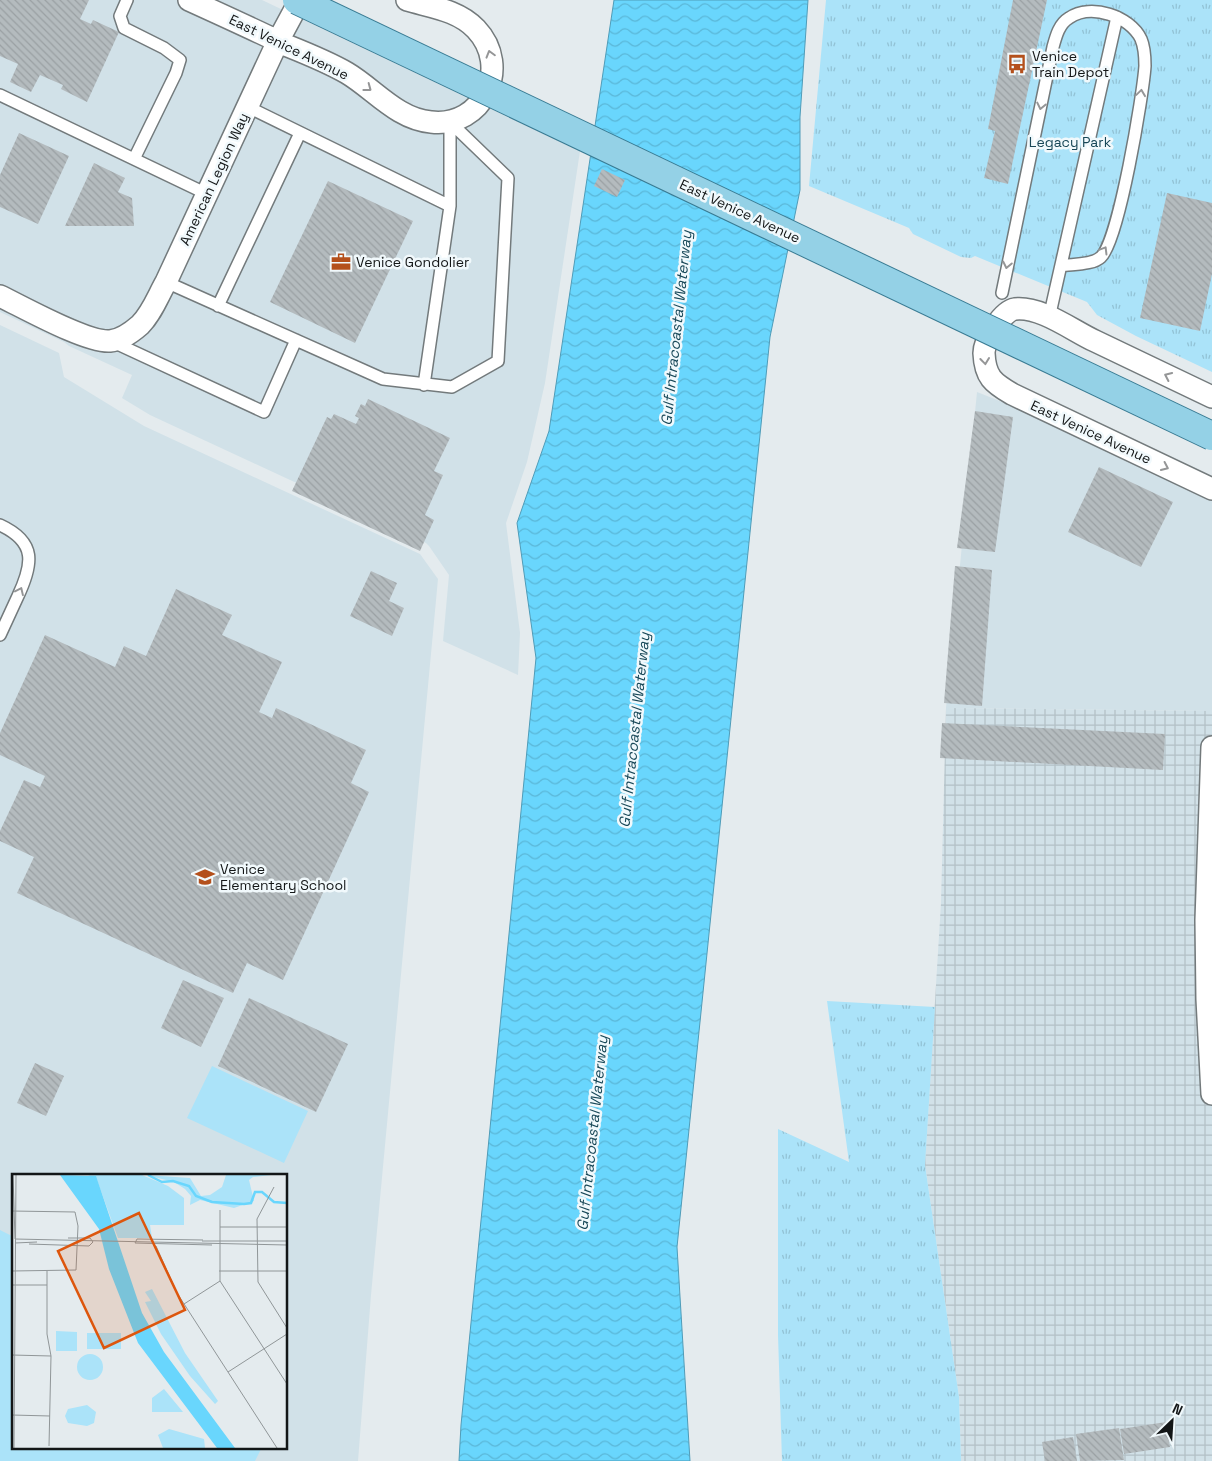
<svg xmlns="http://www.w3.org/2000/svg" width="1212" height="1461" font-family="'Space Grotesk',sans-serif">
<defs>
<pattern id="industrial-grid" width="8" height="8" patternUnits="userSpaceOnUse" patternTransform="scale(1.25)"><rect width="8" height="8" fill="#d1e1e8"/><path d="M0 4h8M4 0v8" fill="none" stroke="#b3c0c6"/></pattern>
<pattern id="grass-tufts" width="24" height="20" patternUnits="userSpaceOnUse" patternTransform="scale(1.25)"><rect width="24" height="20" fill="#abe3f9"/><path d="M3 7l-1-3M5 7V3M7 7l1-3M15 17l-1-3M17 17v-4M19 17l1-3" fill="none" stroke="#92c2d5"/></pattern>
<pattern id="water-waves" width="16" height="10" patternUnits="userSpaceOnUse" patternTransform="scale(1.25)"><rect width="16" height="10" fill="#69d6fd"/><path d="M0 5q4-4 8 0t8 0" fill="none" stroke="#5ab7d8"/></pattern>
<pattern id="building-back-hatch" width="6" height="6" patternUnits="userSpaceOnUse" patternTransform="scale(1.25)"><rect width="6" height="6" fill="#b4bbbe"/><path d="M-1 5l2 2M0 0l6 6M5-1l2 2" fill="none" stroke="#9aa0a3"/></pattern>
</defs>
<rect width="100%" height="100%" fill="#e4ebee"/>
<path fill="#d1e1e8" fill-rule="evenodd" d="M 0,0 L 262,0 L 580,151 L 545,383 L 527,462 L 506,523 L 520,633 L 518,675 L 443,641 L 449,575 L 429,546 L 426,543 L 150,415 L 122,398 L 132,375 L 69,346 L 64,342 L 0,312 Z
M 0,325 L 59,353 L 64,377 L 144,426 L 420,554 L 438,579 L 371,1295 L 358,1461 L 0,1461 ZM 14,1175 L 286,1175 L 286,1447 L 14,1447 Z
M 977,392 L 1212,485 L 1212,711 L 946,708 Z"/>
<path fill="url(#industrial-grid)" d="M 946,708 L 1212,711 L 1212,1461 L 961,1461 L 959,1397 L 925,1165 L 941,903 Z"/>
<path fill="url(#grass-tufts)" d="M 826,0 L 1212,0 L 1212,372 L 1136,336 L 1097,315 L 1087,302 L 975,256 L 971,258 L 961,257 L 913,234 L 909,228 L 809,186 Z
M 827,1001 L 935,1007 L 925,1165 L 959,1397 L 961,1461 L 782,1461 L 778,1335 L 778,1129 L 849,1162 Z"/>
<path fill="#abe3f9" d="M 212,1066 L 308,1111 L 284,1163 L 187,1118 Z
M 0,1230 L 14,1237 L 14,1447 L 262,1447 L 255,1461 L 0,1461 Z"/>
<path fill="url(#water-waves)" stroke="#4f9cb8" d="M 614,0 L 808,0 L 800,117 L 800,190 L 770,337 L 677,1247 L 690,1461 L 459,1461 L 461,1425 L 536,658 L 517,523 L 549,431 Z"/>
<path fill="url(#building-back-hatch)" d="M 0,0 L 89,0 L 80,19 L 91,24 L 93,20 L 119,32 L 87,102 L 61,89 L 63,85 L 40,75 L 31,92 L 10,82 L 18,64 L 0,56 Z
M 1013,0 L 1047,0 L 1008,184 L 984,178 L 995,131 L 988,129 Z
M 19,133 L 69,156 L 38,224 L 0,207 L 0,175 Z
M 94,163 L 125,178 L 118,192 L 132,198 L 134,226 L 65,226 Z
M 602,169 L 625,180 L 617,197 L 594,186 Z
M 328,181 L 413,221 L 355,343 L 270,302 Z
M 1167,193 L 1212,203 L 1212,274 L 1200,331 L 1140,318 Z
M 368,399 L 450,438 L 434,471 L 443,475 L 425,515 L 434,520 L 420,551 L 292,491 L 327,417 L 331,419 L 334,414 L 356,424 L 359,418 L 355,416 L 361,404 L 365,406 Z
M 975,411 L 1013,417 L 995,552 L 957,548 Z
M 1099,467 L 1173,502 L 1141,567 L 1068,532 Z
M 955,566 L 992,570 L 982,706 L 944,703 Z
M 371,571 L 397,583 L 389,601 L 404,608 L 392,636 L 350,616 Z
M 176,589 L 232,615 L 222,635 L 282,662 L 259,712 L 272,718 L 276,708 L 366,750 L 351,783 L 369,792 L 283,980 L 247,963 L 233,993 L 17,893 L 34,857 L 0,841 L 0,831 L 24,780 L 40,787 L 45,776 L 0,755 L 0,733 L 45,635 L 115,667 L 124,646 L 146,656 Z
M 942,723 L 1165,734 L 1163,770 L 940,758 Z
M 183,980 L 224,998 L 201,1047 L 161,1028 Z
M 249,998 L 348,1044 L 316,1112 L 218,1066 Z
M 35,1063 L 64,1076 L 46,1116 L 17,1103 Z
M 1166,1422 L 1170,1447 L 1124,1454 L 1120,1429 Z
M 1119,1428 L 1124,1460 L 1080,1461 L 1076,1434 Z
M 1073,1437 L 1077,1461 L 1045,1461 L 1042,1442 Z"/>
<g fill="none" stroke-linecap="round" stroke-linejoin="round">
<defs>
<path id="lane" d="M 127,0 L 120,16 L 124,28 L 164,48 L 180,60 L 176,73 L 134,159
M 0,95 L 207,194
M 248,107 L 450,206 L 450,122
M 166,282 L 383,379 L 452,387 L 498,361 L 508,178 L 450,122
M 1002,293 L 1053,47 C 1056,36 1059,24 1069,18 C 1091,3 1130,16 1141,39 C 1144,46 1145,58 1145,66 C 1143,95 1119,240 1101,257 C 1093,265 1072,264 1061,266
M 218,306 L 300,133
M 1049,318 L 1117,17
M 113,342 L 264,412 L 296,340
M 424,385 L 450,206
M 0,525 C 37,542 33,564 18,596 C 12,609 6,622 0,635"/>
<path id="street" d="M 189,0 C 222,15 255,30 288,46 C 308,54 328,62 347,73 C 374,89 397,119 431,122 C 483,128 512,67 476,29 C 458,10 431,7 407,0
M 0,296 C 23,307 87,343 110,341 C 121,340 132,332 140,325 C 152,313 158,296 166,282 L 278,41 L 300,0
M 1212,397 C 1173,378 1134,360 1095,341 C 1073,331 1041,306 1015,309 C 1002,311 984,341 984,353 C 985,377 993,383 1012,394 L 1212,489
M 1212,747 L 1206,920 L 1207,999 L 1212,1094"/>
</defs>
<use href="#lane" stroke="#737a7c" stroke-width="14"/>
<use href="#street" stroke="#737a7c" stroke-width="24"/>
<use href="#lane" stroke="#fff" stroke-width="11"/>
<use href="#street" stroke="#fff" stroke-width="21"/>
<defs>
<path id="primary-bridge" d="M 297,0 L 1212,436"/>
</defs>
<use href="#primary-bridge" stroke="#397b93" stroke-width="30" stroke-linecap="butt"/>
<use href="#primary-bridge" stroke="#94d1e6" stroke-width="28"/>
</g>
<defs><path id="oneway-chevron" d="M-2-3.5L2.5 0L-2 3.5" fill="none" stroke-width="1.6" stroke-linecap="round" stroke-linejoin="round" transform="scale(1.25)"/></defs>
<g stroke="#959697">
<use href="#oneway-chevron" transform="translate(490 54) rotate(-106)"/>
<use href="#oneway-chevron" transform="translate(368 88) rotate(37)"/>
<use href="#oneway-chevron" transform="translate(1141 93) rotate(-82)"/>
<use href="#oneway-chevron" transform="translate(1041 106) rotate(102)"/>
<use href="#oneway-chevron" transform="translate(1104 250) rotate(-59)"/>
<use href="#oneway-chevron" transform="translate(1007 265) rotate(102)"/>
<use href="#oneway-chevron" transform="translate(985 361) rotate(83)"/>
<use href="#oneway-chevron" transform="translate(1168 376) rotate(-155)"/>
<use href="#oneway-chevron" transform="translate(1165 467) rotate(25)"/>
<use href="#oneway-chevron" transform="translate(20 591) rotate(-65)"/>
</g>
<defs>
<symbol id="bus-bare" viewBox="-9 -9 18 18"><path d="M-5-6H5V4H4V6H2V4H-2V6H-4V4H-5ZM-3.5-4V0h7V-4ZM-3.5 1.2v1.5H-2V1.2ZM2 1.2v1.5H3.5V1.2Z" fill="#b4501c" stroke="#f1f9fc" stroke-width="2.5" paint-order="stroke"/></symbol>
<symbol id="office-bare" viewBox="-9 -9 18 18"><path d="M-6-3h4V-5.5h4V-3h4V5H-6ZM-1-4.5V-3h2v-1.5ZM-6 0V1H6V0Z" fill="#b4501c" stroke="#f1f9fc" stroke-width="2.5" paint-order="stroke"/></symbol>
<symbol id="school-bare" viewBox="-9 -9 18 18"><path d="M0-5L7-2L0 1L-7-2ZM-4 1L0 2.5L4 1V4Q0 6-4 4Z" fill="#b4501c" stroke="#f1f9fc" stroke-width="2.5" paint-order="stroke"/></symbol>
</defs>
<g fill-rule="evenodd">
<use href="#bus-bare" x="1003" y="50" width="28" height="28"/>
<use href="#office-bare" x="327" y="248" width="28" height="28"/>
<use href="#school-bare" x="191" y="863" width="28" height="28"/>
</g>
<g text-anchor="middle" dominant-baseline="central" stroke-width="5" stroke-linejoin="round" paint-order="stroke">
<g font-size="14" fill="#131617" stroke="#f1f9fc">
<text transform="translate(289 47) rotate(26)">East Venice Avenue</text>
<text transform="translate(214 179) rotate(-65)">American Legion Way</text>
<text transform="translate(740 211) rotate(25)">East Venice Avenue</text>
<text transform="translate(1091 432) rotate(25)">East Venice Avenue</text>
</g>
<g font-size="14" fill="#131617" stroke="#f1f9fc" text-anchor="start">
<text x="1032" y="56">Venice<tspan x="1032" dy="16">Train Depot</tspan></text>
<text x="356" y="262">Venice Gondolier</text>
<text x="220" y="869">Venice<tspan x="220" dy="16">Elementary School</tspan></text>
</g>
<g font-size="14" fill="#184757" stroke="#f1f9fc">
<text x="1070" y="142">Legacy Park</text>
</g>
<g font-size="15" font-style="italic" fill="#184858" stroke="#f1f9fc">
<text transform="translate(676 328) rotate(-84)">Gulf Intracoastal Waterway</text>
<text transform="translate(634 730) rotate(-84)">Gulf Intracoastal Waterway</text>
<text transform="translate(592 1133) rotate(-84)">Gulf Intracoastal Waterway</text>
</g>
</g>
<g transform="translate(12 1174)">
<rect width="275" height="275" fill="#e4ebee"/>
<path d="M 76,1 L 130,1 L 156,12 L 172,24 L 172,51 L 138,51 L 140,64 L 106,64 L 85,6 ZM 140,115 L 173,179 L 206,227 L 203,230 L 178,202 L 149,160 L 133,128 L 139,127 L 133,118 ZM65 193a13 13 0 1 1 26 0a13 13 0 1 1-26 0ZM 75,231 L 84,238 L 82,249 L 75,252 L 56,249 L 53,242 L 56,235 Z" fill="#abe3f9"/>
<path d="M 134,1 L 178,4 L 189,22 L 198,21 L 210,13 L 214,1 L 259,1 L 241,3 L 237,6 L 242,27 L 222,34 L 188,26 L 178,31 L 179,22 L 173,15 L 162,8 Z" fill="#abe3f9"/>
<path d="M 44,157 L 65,158 L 65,177 L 44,177 ZM 75,159 L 109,159 L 109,175 L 75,175 ZM 152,215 L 171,238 L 140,238 L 140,224 ZM 157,255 L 192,265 L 193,274 L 151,274 L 146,261 Z" fill="#abe3f9"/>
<path d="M 48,1 L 84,2 L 130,139 L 152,178 L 223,274 L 205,274 L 126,169 L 97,95 L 87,55 Z" fill="#69d6fd"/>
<path fill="none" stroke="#69d6fd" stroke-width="2.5" d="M 136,1 L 150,8 L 161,7 L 177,12 L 184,22 L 200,28 L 232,30 L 239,29 L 243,18 L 250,18 L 262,28 L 275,29"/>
<path fill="none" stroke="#909698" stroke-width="1" d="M 1,1 L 3,65M 262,13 L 245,45 L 246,108 L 275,154M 208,36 L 208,107 L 275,210M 0,37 L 63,38 L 66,52 L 64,96 L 0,97M 208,53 L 275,53M 3,65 L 275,71M 191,66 L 125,65 L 123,69 L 200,71M 190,67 L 275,67M 3,69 L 25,68M 17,70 L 77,72 L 81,68 L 78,64 L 56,64M 144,72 L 165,119 L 265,274M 35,97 L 35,160 L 39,182 L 37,272M 207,97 L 275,97M 0,111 L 35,111M 172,130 L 208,107M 0,181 L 39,182M 216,198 L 275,160M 0,241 L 38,242M 2,274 L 4,1"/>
<path fill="#dd560d" fill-opacity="0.15" stroke="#dd560d" stroke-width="2.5" d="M 127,39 L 173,136 L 92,174 L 46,77 Z"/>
<rect width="275" height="275" fill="none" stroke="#131617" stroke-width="2.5"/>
</g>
<g transform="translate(1172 1421) rotate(25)" stroke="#f1f9fc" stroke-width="4" paint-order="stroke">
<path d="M0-4L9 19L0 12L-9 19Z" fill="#131617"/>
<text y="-8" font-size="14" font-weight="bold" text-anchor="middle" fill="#131617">N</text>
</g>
</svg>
